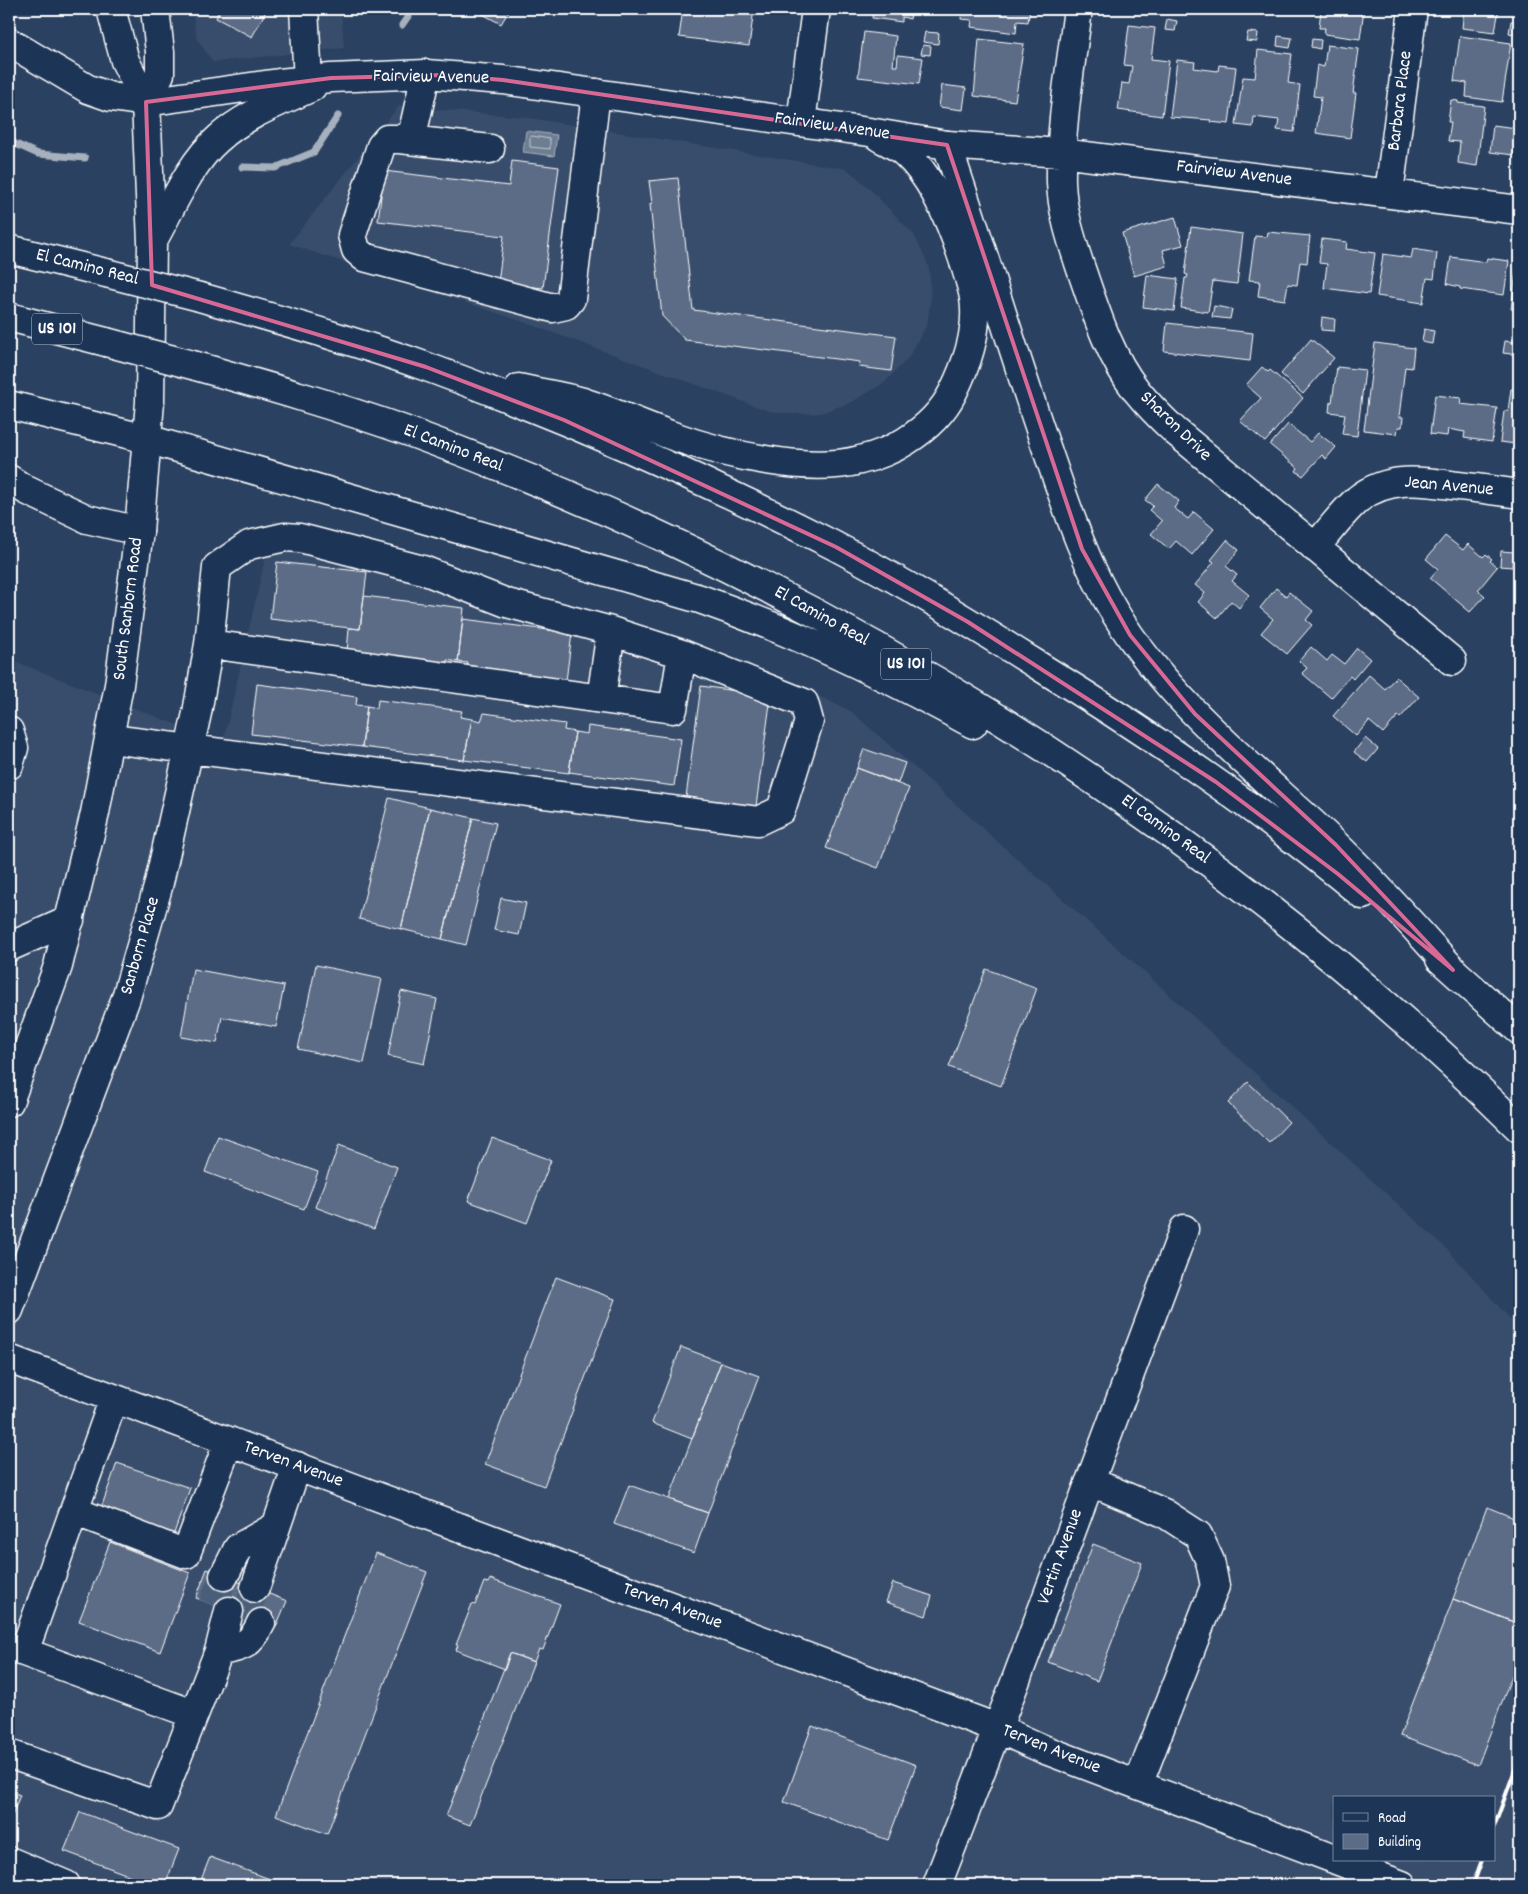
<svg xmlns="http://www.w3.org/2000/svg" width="1528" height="1894" font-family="Dekko,sans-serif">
<rect width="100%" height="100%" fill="#2a4161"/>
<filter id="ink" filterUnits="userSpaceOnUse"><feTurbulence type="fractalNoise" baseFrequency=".02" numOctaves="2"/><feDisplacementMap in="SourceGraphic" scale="10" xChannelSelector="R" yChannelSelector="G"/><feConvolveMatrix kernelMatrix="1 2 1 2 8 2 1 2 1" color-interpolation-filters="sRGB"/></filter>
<g filter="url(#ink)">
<path fill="#394e6c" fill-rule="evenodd" d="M 192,9 L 341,9 L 344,48 L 213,62 L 197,39 Z
M 399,106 L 523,117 L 847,169 L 867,186 L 914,235 L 929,267 L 931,299 L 927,324 L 909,357 L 884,383 L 852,402 L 821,413 L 793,414 L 769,411 L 518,320 L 289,244 Z
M 274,520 L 749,663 L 852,712 L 1151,978 L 1449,1251 L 1519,1329 L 1519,1885 L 9,1885 L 9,659 L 223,743 ZM 1334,1798 L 1494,1798 L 1494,1860 L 1334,1860 Z"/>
<path fill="#6d7d92" stroke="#a7b1be" d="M 526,131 L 557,135 L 554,156 L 523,152 Z"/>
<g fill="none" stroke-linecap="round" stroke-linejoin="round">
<path stroke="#c5cbd3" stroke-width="1" d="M 532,136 L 550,139 L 550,149 L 530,147 L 530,138 Z"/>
<path stroke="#a7b1be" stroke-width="7" d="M 402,25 L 413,9
M 9,141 L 38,154 L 85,158
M 242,167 L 275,168 L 314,152 L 338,116"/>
</g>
<path fill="#5b6c86" stroke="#fff" d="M 220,9 L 267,9 L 252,37 L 216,18 Z
M 478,9 L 510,9 L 501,24 L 477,11 Z
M 683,9 L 754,9 L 749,46 L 679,37 Z
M 873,9 L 912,9 L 910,19 L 902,17 L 902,22 L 872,18 Z
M 927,9 L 941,9 L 941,14 L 926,12 Z
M 962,9 L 1030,9 L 1028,22 L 1017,21 L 1016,33 L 971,27 L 972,20 L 961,19 Z
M 1131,9 L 1166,9 L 1165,14 Z
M 1167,9 L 1188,9 L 1188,11 Z
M 1321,9 L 1364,9 L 1360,39 L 1324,34 L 1325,28 L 1319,28 Z
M 1464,9 L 1499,9 L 1495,32 L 1462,28 Z
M 1167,19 L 1177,21 L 1175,31 L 1165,30 Z
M 1511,21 L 1519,22 L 1519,35 L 1509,33 Z
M 1129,25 L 1155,28 L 1151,59 L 1169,61 L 1162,116 L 1118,110 L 1122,83 L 1129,84 L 1132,66 L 1124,65 Z
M 864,32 L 896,36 L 893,66 L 897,66 L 898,55 L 923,58 L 919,84 L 858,77 Z
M 925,32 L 939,33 L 938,44 L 923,42 Z
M 1248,32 L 1258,33 L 1257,42 L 1246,41 Z
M 1278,36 L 1292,38 L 1290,48 L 1277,46 Z
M 1460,36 L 1511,43 L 1502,102 L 1466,97 L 1467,83 L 1454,81 Z
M 979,39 L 1024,44 L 1015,101 L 974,96 Z
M 1312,39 L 1321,40 L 1320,49 L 1311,47 Z
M 923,45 L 931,46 L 930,55 L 921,54 Z
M 1327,45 L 1359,49 L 1353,93 L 1356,93 L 1350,138 L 1316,133 L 1321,97 L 1313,96 L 1317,65 L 1324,67 Z
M 1258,50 L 1292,54 L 1288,83 L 1300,85 L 1294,132 L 1277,130 L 1279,120 L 1254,117 L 1253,127 L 1236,125 L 1243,77 L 1255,78 Z
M 1177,60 L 1195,62 L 1194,68 L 1218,71 L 1219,65 L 1236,67 L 1229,124 L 1210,122 L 1211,120 L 1170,117 Z
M 942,85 L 966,88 L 963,110 L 939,107 Z
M 1451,100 L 1458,101 L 1458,103 L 1484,106 L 1477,166 L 1458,163 L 1460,142 L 1448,141 L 1451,122 L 1448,122 Z
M 1493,125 L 1517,128 L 1514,155 L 1490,152 Z
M 512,161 L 559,167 L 543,288 L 498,283 L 504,236 L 378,221 L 384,171 L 509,186 Z
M 678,178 L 693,310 L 896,336 L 891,371 L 859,367 L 860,362 L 685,340 L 662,316 L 650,204 L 652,203 L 649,181 Z
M 1175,217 L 1183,245 L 1163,250 L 1167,266 L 1134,276 L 1122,233 Z
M 1191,227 L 1243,234 L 1237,284 L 1213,281 L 1208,312 L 1181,308 L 1185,278 L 1187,278 L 1188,275 L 1185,274 Z
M 1268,232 L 1310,236 L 1307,263 L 1300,262 L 1297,285 L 1288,284 L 1285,300 L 1258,296 L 1260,281 L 1249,280 L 1255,236 L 1267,237 Z
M 1322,239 L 1347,242 L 1346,249 L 1375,253 L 1369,294 L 1324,288 L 1327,264 L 1319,263 Z
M 1413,249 L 1437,253 L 1434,279 L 1427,278 L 1423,303 L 1377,296 L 1383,254 L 1411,258 Z
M 1451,257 L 1486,262 L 1487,258 L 1509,261 L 1504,295 L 1460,289 L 1460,287 L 1447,284 Z
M 1517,265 L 1519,265 L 1519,310 L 1511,309 Z
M 1147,275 L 1178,279 L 1174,311 L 1143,307 Z
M 1214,306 L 1232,309 L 1230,319 L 1212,317 Z
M 1322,317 L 1335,319 L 1334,331 L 1321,330 Z
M 1167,323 L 1253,333 L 1250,361 L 1164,351 Z
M 1424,329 L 1434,331 L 1432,344 L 1422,342 Z
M 1311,339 L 1334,358 L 1303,394 L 1281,374 Z
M 1505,341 L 1519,343 L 1519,355 L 1503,353 Z
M 1375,343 L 1414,348 L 1412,368 L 1405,367 L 1399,417 L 1403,417 L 1402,427 L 1398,427 L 1397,434 L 1364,430 Z
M 1262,367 L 1268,372 L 1270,370 L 1303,398 L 1265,442 L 1240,421 L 1261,398 L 1246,385 Z
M 1337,367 L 1365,370 L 1357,436 L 1342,434 L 1345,414 L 1329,412 L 1330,402 L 1332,402 Z
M 1511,389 L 1519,390 L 1519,426 L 1516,444 L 1500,442 L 1504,411 L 1508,411 Z
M 1435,395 L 1461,398 L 1460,404 L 1497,408 L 1492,442 L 1464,438 L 1465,432 L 1448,429 L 1447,436 L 1430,434 Z
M 1288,424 L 1310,442 L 1318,433 L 1336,447 L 1326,459 L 1322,455 L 1303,476 L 1296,471 L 1298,468 L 1270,445 Z
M 1158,484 L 1179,501 L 1174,508 L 1188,519 L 1194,512 L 1214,529 L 1192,555 L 1176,541 L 1169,549 L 1151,534 L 1162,521 L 1149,510 L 1153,506 L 1145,500 Z
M 1445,536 L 1463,550 L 1468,544 L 1483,557 L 1486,554 L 1492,559 L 1490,561 L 1497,567 L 1478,590 L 1485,596 L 1470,612 L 1430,578 L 1438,569 L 1426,559 Z
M 1227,540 L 1239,550 L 1226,566 L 1237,575 L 1232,581 L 1249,595 L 1239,608 L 1231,601 L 1217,618 L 1198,602 L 1205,593 L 1195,585 L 1214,562 L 1211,560 Z
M 1501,551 L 1514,552 L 1512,567 L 1500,566 Z
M 277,562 L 367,572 L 360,629 L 270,619 Z
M 1276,588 L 1286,596 L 1289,592 L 1313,611 L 1306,620 L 1312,625 L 1287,654 L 1261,633 L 1273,619 L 1260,608 Z
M 364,596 L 464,608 L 458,662 L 447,660 L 447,665 L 347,652 L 349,628 L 360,629 Z
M 463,619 L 572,633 L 566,681 L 466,669 L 468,663 L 458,662 Z
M 1311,647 L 1327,661 L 1332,655 L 1344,664 L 1357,648 L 1370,659 L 1353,679 L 1350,676 L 1331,698 L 1302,673 L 1307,668 L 1299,661 Z
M 1369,675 L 1385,689 L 1396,677 L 1419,697 L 1400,718 L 1398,716 L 1383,733 L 1369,721 L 1356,736 L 1333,716 Z
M 257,684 L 357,697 L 356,705 L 367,706 L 362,747 L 251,734 Z
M 701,686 L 771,696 L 756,806 L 686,797 Z
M 378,700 L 462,711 L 460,717 L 472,719 L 464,760 L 362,747 L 367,706 L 377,708 Z
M 484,713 L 565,724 L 564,730 L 575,732 L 569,773 L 464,760 L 472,719 L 481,721 Z
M 588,726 L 681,739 L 674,786 L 569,772 L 575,732 L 587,734 Z
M 1365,738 L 1378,749 L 1367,762 L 1354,752 Z
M 864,749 L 905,763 L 898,783 L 857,768 Z
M 857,768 L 909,788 L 878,868 L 826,848 Z
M 389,798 L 430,808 L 401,929 L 359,919 Z
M 430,808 L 473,818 L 442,939 L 401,929 Z
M 473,818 L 496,823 L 466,945 L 442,939 Z
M 501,898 L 526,903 L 519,935 L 494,930 Z
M 316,965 L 382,979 L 364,1063 L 298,1049 Z
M 193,969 L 284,986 L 276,1027 L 222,1017 L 217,1043 L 181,1037 Z
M 986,969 L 1037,988 L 1001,1086 L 949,1067 Z
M 401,991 L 437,999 L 424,1064 L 388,1056 Z
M 1248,1082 L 1289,1122 L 1269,1143 L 1228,1103 Z
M 218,1136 L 318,1172 L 304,1209 L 205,1172 Z
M 492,1138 L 551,1160 L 527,1223 L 468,1201 Z
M 339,1145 L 397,1167 L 374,1229 L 315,1207 Z
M 556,1277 L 615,1299 L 544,1486 L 485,1464 Z
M 681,1347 L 721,1362 L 692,1439 L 652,1423 Z
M 721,1362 L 759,1376 L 708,1513 L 669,1499 Z
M 117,1463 L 190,1488 L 172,1539 L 99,1514 Z
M 629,1485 L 708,1513 L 694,1553 L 614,1524 Z
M 1487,1507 L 1519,1520 L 1519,1624 L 1453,1599 Z
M 110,1542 L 190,1573 L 160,1652 L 79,1621 Z
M 1093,1544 L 1142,1563 L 1097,1681 L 1048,1662 Z
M 376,1553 L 427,1572 L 327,1834 L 276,1815 Z
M 207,1569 L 287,1601 L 275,1629 L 196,1598 Z
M 490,1579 L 560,1604 L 543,1650 L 539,1649 L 534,1662 L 510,1653 L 505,1669 L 456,1650 L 458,1645 L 456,1645 L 472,1604 L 475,1605 L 484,1582 L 489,1583 Z
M 893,1583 L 932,1596 L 926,1616 L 886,1602 Z
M 1453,1599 L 1519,1624 L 1519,1657 L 1478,1765 L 1400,1736 Z
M 510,1653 L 534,1662 L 470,1825 L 446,1816 Z
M 812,1726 L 916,1765 L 888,1840 L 784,1802 Z
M 9,1791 L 20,1795 L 9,1823 Z
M 80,1812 L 179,1849 L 165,1885 L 155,1885 L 64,1851 Z
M 210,1857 L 286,1885 L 199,1885 Z"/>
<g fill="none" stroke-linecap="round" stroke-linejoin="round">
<path stroke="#4a5e79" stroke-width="28" stroke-dasharray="28 14" stroke-linecap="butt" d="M 212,1605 L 224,1576
M 245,1618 L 255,1588"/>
<defs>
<path id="minor" d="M 304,9 L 308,80
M 1078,9 C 1071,65 1060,125 1061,182 C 1062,211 1071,239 1080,266 C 1095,309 1108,354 1136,390 C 1148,405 1161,418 1175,431 L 1452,661
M 801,122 L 816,9
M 411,140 L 426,74
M 947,145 L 1061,153 L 1519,210
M 490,149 L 400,139 L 387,139 L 381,146 L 352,235 L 356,250 L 364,257 L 553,308 L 566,305 L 571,299 L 596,93
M 1389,193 L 1413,9
M 9,479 L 26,490 L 87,519 L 139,531
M 1315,548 C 1328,532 1342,513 1358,499 C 1388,475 1423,481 1458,486 C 1478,488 1499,491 1519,494
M 601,699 L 611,631
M 9,731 L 14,748 L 9,765
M 111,739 L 758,821 L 781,810 L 809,721 L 804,703 L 682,654
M 9,947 L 70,920
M 9,1310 L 126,998 L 158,887 L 197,713 L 209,644 L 217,567 L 249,545 L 285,537 L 300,538 L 423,570 L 507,603 L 611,631 L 682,654 L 673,709 L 209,644
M 9,1359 L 997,1728 L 1043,1749 L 1334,1859
M 1089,1483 L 1106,1488 L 1164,1513 L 1198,1535 L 1210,1561 L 1215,1586 L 1138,1785
M 74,1511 L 186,1554 L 229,1441
M 224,1576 L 238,1548 L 275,1527
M 255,1588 L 297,1466
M 9,1647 L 24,1652 L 114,1398
M 219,1651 C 242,1648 251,1645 261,1623
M 24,1652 L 193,1714
M 9,1754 L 158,1806 L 219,1651 L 229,1611
M 1336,1860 L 1402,1885
M 9,1861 L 66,1885
M 937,1885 L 1016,1680 L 1184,1229"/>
<path id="major" d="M 111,9 L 125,61 L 146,102
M 146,102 L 160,74 L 160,52 L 155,9"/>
<path id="highway" d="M 9,42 L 88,89 L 111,97 L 146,102 L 279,83 L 331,78 L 426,74 L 503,80 L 869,132 L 947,145 C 980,242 1010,341 1043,438 C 1064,498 1082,559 1115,613 C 1171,704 1257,770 1334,843 C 1376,883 1414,927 1453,970
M 152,242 C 171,209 189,164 218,139 C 244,115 280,102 312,87
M 9,249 L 106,273
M 200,297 C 276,319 353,340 427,367 C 566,418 702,478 833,545 C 904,582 972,624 1039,666 C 1151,735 1261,810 1363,895
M 9,317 L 106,342
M 196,366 C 266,386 336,406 404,430 C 819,581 1204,817 1519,1128
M 519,388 C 540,393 562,396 583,402 C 613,412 643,425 673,436 C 723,454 808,474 860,460 C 877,456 892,450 906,441 C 925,429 943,412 953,392 C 969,360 982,320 971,285 C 959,243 938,182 905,153 C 898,146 888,142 879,137
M 9,405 L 147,439 L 700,599 C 795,632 885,675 973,724
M 1440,959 L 1519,1030
M 9,1102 L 58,966 L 95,813 L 119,685 L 139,531 L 150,402 L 152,242 L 146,102"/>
</defs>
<use href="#minor" stroke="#fff" stroke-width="31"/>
<use href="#major" stroke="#fff" stroke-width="31"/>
<use href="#highway" stroke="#fff" stroke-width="31"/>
<use href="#minor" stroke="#1d3557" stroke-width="28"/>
<use href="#major" stroke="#1d3557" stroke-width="28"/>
<use href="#highway" stroke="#1d3557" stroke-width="28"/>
<path stroke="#fff" stroke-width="4" d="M 1494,1827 L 1519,1759
M 1473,1885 L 1482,1860"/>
<defs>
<path id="highway-bridge" d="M 106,273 L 200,297
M 106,342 L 196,366"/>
</defs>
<use href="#highway-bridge" stroke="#fff" stroke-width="31" stroke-linecap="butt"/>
<use href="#highway-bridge" stroke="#1d3557" stroke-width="28"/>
</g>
</g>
<path fill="none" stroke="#d76994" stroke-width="4" stroke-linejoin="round" d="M 443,75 L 503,80 L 947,145 L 1082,549 L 1130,635 L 1195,714 L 1336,845 L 1453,970 L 1338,874 L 1216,782 L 968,622 L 836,547 L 564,420 L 426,367 L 152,285 L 146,102 L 331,78 Z"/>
<g text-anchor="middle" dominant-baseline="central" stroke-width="4" stroke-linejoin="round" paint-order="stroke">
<g fill="#1d3557" stroke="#bbc2cd" stroke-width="1">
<rect x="32" y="313.5" width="50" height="31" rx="4"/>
<rect x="881" y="648.5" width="50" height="31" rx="4"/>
</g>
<g font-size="18" font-weight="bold" fill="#fff">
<text x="57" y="329">US 101</text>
<text x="906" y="664">US 101</text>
</g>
<g font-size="19" fill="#fff" stroke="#1d3557">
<text transform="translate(431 78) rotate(1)">Fairview Avenue</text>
<text transform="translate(1401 101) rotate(-83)">Barbara Place</text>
<text transform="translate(832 127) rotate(8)">Fairview Avenue</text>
<text transform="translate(1234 174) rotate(7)">Fairview Avenue</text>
<text transform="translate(87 268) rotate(14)">El Camino Real</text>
<text transform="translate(1175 427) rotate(44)">Sharon Drive</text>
<text transform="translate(453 449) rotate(21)">El Camino Real</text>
<text transform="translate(1449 487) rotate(5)">Jean Avenue</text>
<text transform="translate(129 609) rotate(-83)">South Sanborn Road</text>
<text transform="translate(821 617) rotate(29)">El Camino Real</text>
<text transform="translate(1165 830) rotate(36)">El Camino Real</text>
<text transform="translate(141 946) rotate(-74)">Sanborn Place</text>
<text transform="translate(293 1465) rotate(20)">Terven Avenue</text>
<text transform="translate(1061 1557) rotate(-70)">Vertin Avenue</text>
<text transform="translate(672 1607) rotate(20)">Terven Avenue</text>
<text transform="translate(1051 1750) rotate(22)">Terven Avenue</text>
</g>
</g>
<rect width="1528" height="1894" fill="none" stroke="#1d3557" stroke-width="30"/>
<rect x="15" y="15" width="1498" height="1864" fill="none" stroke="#fff" stroke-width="2" filter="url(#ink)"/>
<rect x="1333" y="1796" width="162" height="65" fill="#1d3557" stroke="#77869a"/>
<rect x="1343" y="1813" width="25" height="8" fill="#1d3557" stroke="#77869a"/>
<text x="1378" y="1822" font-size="15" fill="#ffffff">Road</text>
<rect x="1343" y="1834" width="25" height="15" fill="#5b6c86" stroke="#77869a"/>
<text x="1378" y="1846" font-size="15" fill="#ffffff">Building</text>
</svg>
